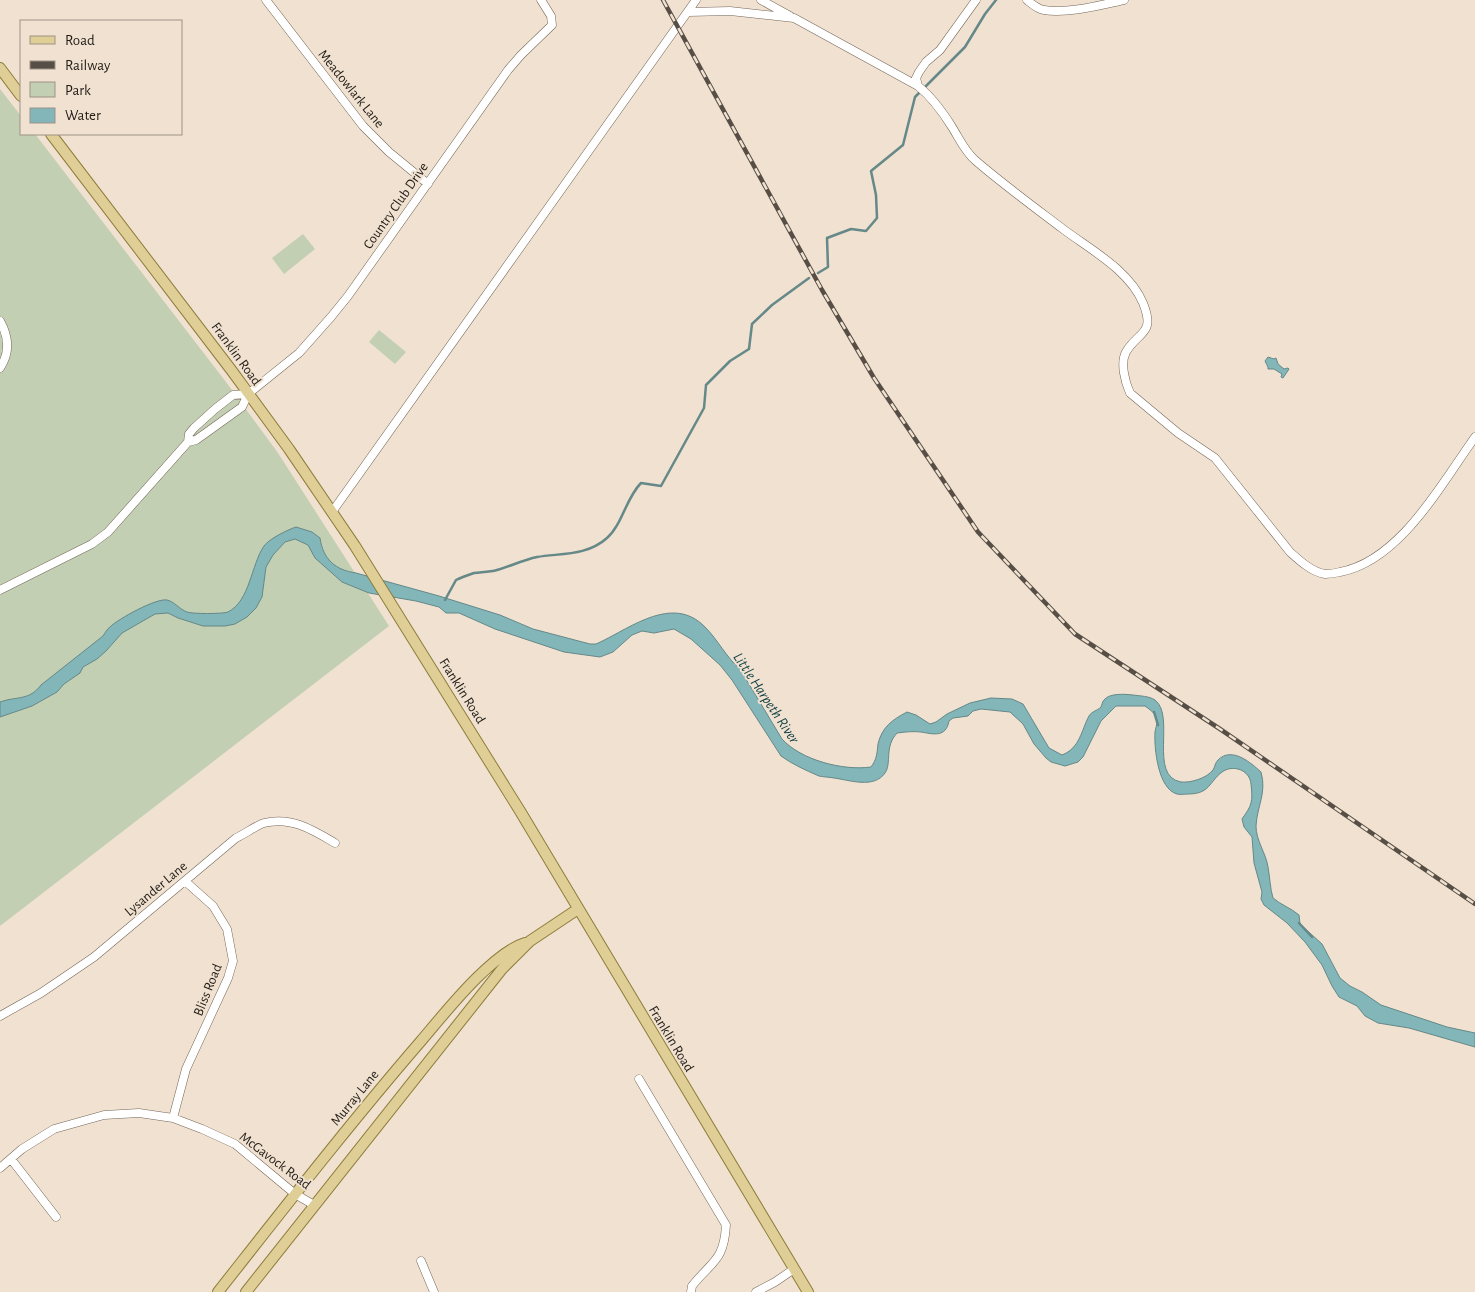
<svg xmlns="http://www.w3.org/2000/svg" width="1475" height="1292" font-family="'Alegreya Sans',sans-serif">
<rect width="100%" height="100%" fill="#f0e1d0"/>
<path fill="#c2cfb2" d="M 0,89 L 21,116 L 21,134 L 35,134 L 226,382 L 278,453 L 389,626 L 0,926 Z
M 303,234 L 315,249 L 284,274 L 272,258 Z
M 379,330 L 406,352 L 395,364 L 369,342 Z"/>
<path fill="#82b6b9" stroke="#658888" d="M 1268,357 L 1274,359 L 1276,358 L 1278,364 L 1284,369 L 1288,368 L 1289,369 L 1283,378 L 1281,377 L 1282,374 L 1274,369 L 1268,369 L 1268,367 L 1265,361 Z
M 296,527 L 312,532 L 320,538 C 323,559 335,570 356,573 L 439,596 L 500,615 L 533,629 L 590,644 L 596,644 C 628,630 672,593 705,627 C 718,640 726,657 740,669 L 782,739 C 801,760 843,771 871,767 C 877,759 877,753 878,744 C 882,727 892,720 907,712 L 916,715 L 930,724 L 936,722 L 947,714 L 970,703 L 991,698 L 1012,699 L 1023,704 L 1049,748 L 1062,755 C 1080,748 1081,731 1089,716 C 1092,711 1097,711 1101,707 C 1102,705 1102,702 1104,700 C 1109,693 1125,694 1133,695 C 1140,696 1149,696 1155,700 C 1176,716 1148,776 1181,782 C 1191,783 1207,778 1213,770 C 1215,767 1215,763 1218,760 C 1232,746 1251,763 1261,772 C 1267,793 1257,806 1256,826 C 1256,841 1266,853 1268,867 C 1270,878 1270,888 1273,898 C 1281,905 1291,908 1299,915 L 1300,924 L 1322,944 L 1340,978 L 1350,986 L 1362,992 L 1381,1005 L 1447,1027 L 1475,1033 L 1475,1047 L 1409,1028 L 1378,1023 L 1365,1016 L 1357,1006 L 1339,997 L 1332,986 L 1322,965 L 1305,942 L 1287,923 L 1264,905 L 1261,899 L 1262,892 L 1254,863 L 1252,837 L 1244,827 L 1242,819 C 1252,805 1253,802 1251,784 C 1250,770 1233,764 1222,772 C 1209,782 1210,794 1188,794 C 1185,794 1180,795 1177,794 C 1158,789 1154,748 1155,732 C 1156,726 1158,723 1156,717 C 1154,712 1149,709 1145,706 L 1116,706 L 1101,721 L 1083,757 L 1078,762 L 1065,766 L 1051,762 L 1046,758 L 1034,744 L 1023,724 L 1010,712 L 981,709 L 973,711 L 968,716 L 953,718 L 949,721 C 946,738 933,734 921,732 C 913,731 905,732 897,733 C 884,747 892,763 885,773 C 874,789 849,780 834,778 C 829,777 823,777 819,776 C 805,770 792,764 781,756 L 732,680 L 720,665 L 691,639 L 674,629 L 654,633 L 642,631 L 632,635 L 613,652 L 600,657 L 564,652 L 495,629 L 459,613 L 446,613 L 439,607 L 416,601 L 369,593 L 342,582 L 315,558 L 308,545 L 295,539 L 285,542 L 273,555 L 266,567 L 262,597 L 256,608 L 247,617 L 235,624 L 225,626 L 203,626 L 178,618 L 168,613 L 155,614 L 122,633 L 106,651 L 97,659 L 83,667 L 80,673 L 64,684 L 57,692 L 32,706 L 0,717 L 0,702 C 17,696 29,701 41,685 L 103,636 C 105,633 107,629 110,627 C 118,619 156,598 167,600 C 175,602 179,609 187,612 C 192,614 223,614 228,612 C 250,601 251,565 264,546 C 269,539 287,530 296,527 Z"/>
<g fill="none" stroke-linecap="round" stroke-linejoin="round">
<path stroke="#658888" stroke-width="2.5" d="M 818,273 L 828,267 L 827,238 L 851,229 L 866,231 L 877,218 L 876,195 L 871,171 L 903,145 L 915,97 L 965,47 L 985,14 L 996,0
M 445,600 L 456,580 C 462,577 468,575 474,573 C 482,572 490,572 497,570 C 511,566 523,560 537,557 C 561,553 587,556 607,538 C 622,525 626,498 641,483 L 661,486 L 704,408 L 706,385 L 730,361 L 749,349 L 752,324 L 772,305 L 809,278
M 1154,712 L 1158,725
M 1299,923 L 1312,937"/>
<defs>
<path id="minor" d="M 266,0 L 363,126 L 389,152 L 428,184
M 761,0 L 790,16
M 976,0 L 940,50 L 926,62 L 919,72 L 916,78 L 918,86 C 932,97 942,111 952,127 C 959,138 965,152 976,161 C 1004,185 1034,207 1063,229 C 1091,250 1129,270 1143,303 C 1156,335 1138,331 1126,352 C 1120,363 1125,382 1130,393 L 1178,433 L 1215,458 L 1290,552 C 1300,561 1312,572 1325,574 C 1330,574 1336,573 1340,572 C 1400,561 1442,483 1475,437
M 1027,0 C 1032,4 1037,9 1044,10 C 1067,14 1101,5 1124,0
M 688,12 L 730,11 L 794,18 L 918,86
M 0,321 C 9,337 10,353 0,368
M 248,394 L 233,395 L 215,409 L 194,428 L 189,434 L 188,442 L 196,440 L 242,407 L 248,394 L 299,353 L 331,317 L 348,296 L 508,70 L 521,55 L 552,25 L 551,16 L 541,0
M 332,512 L 696,0
M 0,590 L 92,544 L 108,532 L 188,442
M 0,1016 L 41,993 L 94,957 L 236,838 C 245,834 255,826 264,823 C 291,816 313,830 335,843
M 639,1079 L 726,1225 C 724,1261 712,1261 692,1286 L 691,1292
M 173,1118 L 186,1069 L 228,978 L 233,961 L 227,929 L 213,906 L 185,881
M 11,1159 L 56,1217
M 0,1168 L 22,1149 L 54,1129 L 104,1115 L 139,1113 L 173,1118 L 202,1129 L 235,1144 L 295,1194 L 314,1205
M 421,1261 L 434,1292
M 756,1292 L 775,1282 L 794,1269"/>
<path id="major" d="M 0,68 L 21,96
M 51,134 L 232,371 L 289,449 L 355,546 L 520,811 L 808,1292
M 218,1292 C 285,1207 351,1122 421,1041 C 444,1014 492,953 525,943
M 246,1292 L 502,969 L 530,941 L 578,909"/>
</defs>
<use href="#minor" stroke="#746758" stroke-width="9"/>
<use href="#major" stroke="#8e7c3c" stroke-width="12"/>
<use href="#minor" stroke="#fff" stroke-width="8"/>
<use href="#major" stroke="#dfcf96" stroke-width="10"/>
<defs>
<path id="rail" d="M 663,0 L 822,290 L 874,378 L 978,532 L 1075,634 L 1220,729 L 1475,904"/>
</defs>
<use href="#rail" stroke="#574f46" stroke-width="4.5"/>
<use href="#rail" stroke="#f0e1d0" stroke-width="2.5" stroke-dasharray="8" stroke-linecap="butt"/>
</g>
<g text-anchor="middle" dominant-baseline="central" stroke-width="4" stroke-linejoin="round" paint-order="stroke">
<g font-size="14" fill="#211c16" stroke="#f0e1d0">
<text transform="translate(351 89) rotate(51)">Meadowlark Lane</text>
<text transform="translate(396 206) rotate(-55)">Country Club Drive</text>
<text transform="translate(236 354) rotate(54)">Franklin Road</text>
<text transform="translate(462 691) rotate(58)">Franklin Road</text>
<text transform="translate(156 889) rotate(-40)">Lysander Lane</text>
<text transform="translate(208 990) rotate(-68)">Bliss Road</text>
<text transform="translate(671 1039) rotate(59)">Franklin Road</text>
<text transform="translate(355 1098) rotate(-51)">Murray Lane</text>
<text transform="translate(275 1161) rotate(37)">McGavock Road</text>
</g>
<g font-size="15" font-style="italic" fill="#124246" stroke="#f0e1d0">
<text transform="translate(766 698) rotate(56)">Little Harpeth River</text>
</g>
</g>
<rect x="20" y="20" width="162" height="115" fill="#f0e1d0" stroke="#9d9286"/>
<rect x="30" y="36" width="25" height="8" fill="#dfcf96" stroke="#9d9286"/>
<text x="65" y="45" font-size="15" fill="#211c16">Road</text>
<rect x="30" y="61" width="25" height="8" fill="#574f46" stroke="#9d9286"/>
<text x="65" y="70" font-size="15" fill="#211c16">Railway</text>
<rect x="30" y="82" width="25" height="15" fill="#c2cfb2" stroke="#9d9286"/>
<text x="65" y="95" font-size="15" fill="#211c16">Park</text>
<rect x="30" y="108" width="25" height="15" fill="#82b6b9" stroke="#9d9286"/>
<text x="65" y="120" font-size="15" fill="#211c16">Water</text>
</svg>
